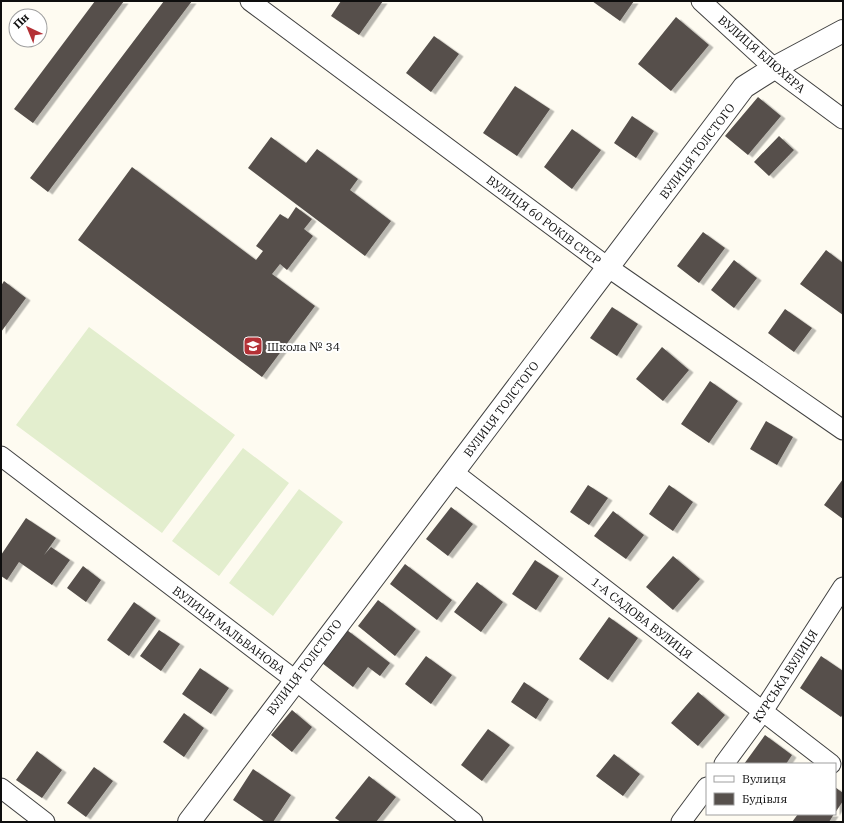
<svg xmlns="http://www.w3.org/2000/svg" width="844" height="823" font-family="'IBM Plex Serif',serif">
<defs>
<filter id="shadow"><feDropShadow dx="4.5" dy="2.5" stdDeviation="0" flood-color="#0004"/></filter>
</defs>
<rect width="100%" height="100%" fill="#fefbf1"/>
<path fill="#e3eece" d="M 89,327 L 235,435 L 162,533 L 16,425 Z
M 243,448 L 289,483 L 219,576 L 172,541 Z
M 299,489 L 343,522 L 273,616 L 229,583 Z"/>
<path fill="#56504c" filter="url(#shadow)" d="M 95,1 L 124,1 L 33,123 L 14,109 Z
M 164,1 L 192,1 L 48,192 L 30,178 Z
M 341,1 L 383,1 L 359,35 L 331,16 Z
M 592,1 L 634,1 L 620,21 Z
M 676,17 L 709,45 L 671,91 L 638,64 Z
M 434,36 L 459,54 L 431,92 L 406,73 Z
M 515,86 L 550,109 L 517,156 L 483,133 Z
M 758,97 L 781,116 L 748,155 L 725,136 Z
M 632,116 L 654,131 L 636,158 L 614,143 Z
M 572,129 L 601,150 L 572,189 L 544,167 Z
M 779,136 L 794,150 L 769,176 L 754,162 Z
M 271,137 L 306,163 L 317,149 L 358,179 L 350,190 L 391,221 L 365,256 L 248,168 Z
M 132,167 L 256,260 L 263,251 L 256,246 L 280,214 L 288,219 L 296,207 L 312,219 L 304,229 L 313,236 L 287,270 L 280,264 L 272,274 L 315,306 L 262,377 L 78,240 Z
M 703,232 L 725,248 L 699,283 L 677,266 Z
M 826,250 L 843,263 L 843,315 L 800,284 Z
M 734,260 L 757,278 L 734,308 L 711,290 Z
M 4,281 L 26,298 L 1,332 L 1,286 Z
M 612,307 L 638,324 L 617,356 L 590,338 Z
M 785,309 L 812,328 L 794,352 L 768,333 Z
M 662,347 L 689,370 L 663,401 L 636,379 Z
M 710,381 L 738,401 L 709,443 L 681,424 Z
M 766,421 L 793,437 L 777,465 L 750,449 Z
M 843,479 L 843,519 L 824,505 Z
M 588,485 L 608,498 L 589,525 L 570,512 Z
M 669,485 L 693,502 L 673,531 L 649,514 Z
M 451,507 L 473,524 L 448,556 L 426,539 Z
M 613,511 L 644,535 L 626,559 L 594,536 Z
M 26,518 L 56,538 L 44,555 L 51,547 L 70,560 L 52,585 L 19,562 L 7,580 L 1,576 L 1,555 Z
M 673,556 L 700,579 L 673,610 L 646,587 Z
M 535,560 L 559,576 L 536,610 L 512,594 Z
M 405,564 L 452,600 L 437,620 L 390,584 Z
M 83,566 L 101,580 L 86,602 L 67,588 Z
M 477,582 L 503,602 L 481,632 L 454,612 Z
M 378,600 L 416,629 L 395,656 L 358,626 Z
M 134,602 L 156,618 L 129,656 L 107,640 Z
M 609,617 L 638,638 L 608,680 L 579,659 Z
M 159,630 L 180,644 L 161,671 L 140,656 Z
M 347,630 L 390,663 L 380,676 L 368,667 L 353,687 L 322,663 Z
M 426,656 L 452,675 L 431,704 L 405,684 Z
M 821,656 L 843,671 L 843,714 L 841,717 L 800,688 Z
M 200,668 L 229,688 L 211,714 L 182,694 Z
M 524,682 L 549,699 L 536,719 L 511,702 Z
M 698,692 L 725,715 L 698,746 L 671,723 Z
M 292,710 L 312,727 L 292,752 L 271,735 Z
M 184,713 L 204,728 L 184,757 L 163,742 Z
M 488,729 L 510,745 L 482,781 L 461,765 Z
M 765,735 L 792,755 L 786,764 L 744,764 Z
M 37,751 L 62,770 L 42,798 L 16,780 Z
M 614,754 L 640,774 L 623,796 L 596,776 Z
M 94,767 L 113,781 L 86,817 L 67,803 Z
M 253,769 L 291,795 L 273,822 L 265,822 L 233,800 Z
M 369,776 L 396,797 L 376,822 L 341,822 L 335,818 Z
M 835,787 L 843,793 L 843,801 L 835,813 Z
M 798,814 L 834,814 L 829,822 L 792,822 Z"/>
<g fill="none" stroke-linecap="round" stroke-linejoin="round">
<defs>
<path id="minor" d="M 250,1 L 609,268 L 843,430
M 701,1 L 774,68 L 843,119
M 1,456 L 295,680 L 473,822
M 453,472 L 831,764
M 724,764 L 763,711 L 843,587
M 1,788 L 45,822
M 681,822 L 707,787"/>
<path id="tertiary" d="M 189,822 L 744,87 L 774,68 L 843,31"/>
</defs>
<use href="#minor" stroke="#414141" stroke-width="21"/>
<use href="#tertiary" stroke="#414141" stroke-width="24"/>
<use href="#minor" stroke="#fff" stroke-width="19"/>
<use href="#tertiary" stroke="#fff" stroke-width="22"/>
</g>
<defs>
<symbol id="school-square" viewBox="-11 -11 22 22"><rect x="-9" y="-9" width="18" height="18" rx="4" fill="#b43136" stroke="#fff"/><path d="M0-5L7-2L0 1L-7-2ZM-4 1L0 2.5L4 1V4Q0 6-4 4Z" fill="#fff"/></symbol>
</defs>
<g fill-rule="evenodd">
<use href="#school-square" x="242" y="335" width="22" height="22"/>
</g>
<g text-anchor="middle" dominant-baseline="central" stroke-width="4" stroke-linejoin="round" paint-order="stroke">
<g font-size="12" fill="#0e0e0e" stroke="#fff">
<text transform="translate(762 54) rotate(41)">ВУЛИЦЯ БЛЮХЕРА</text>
<text transform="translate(697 151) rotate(-53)">ВУЛИЦЯ ТОЛСТОГО</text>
<text transform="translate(544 220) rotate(37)">ВУЛИЦЯ 60 РОКІВ СРСР</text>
<text transform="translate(501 409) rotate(-53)">ВУЛИЦЯ ТОЛСТОГО</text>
<text transform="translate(642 618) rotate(38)">1-А САДОВА ВУЛИЦЯ</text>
<text transform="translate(229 630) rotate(37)">ВУЛИЦЯ МАЛЬВАНОВА</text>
<text transform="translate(304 667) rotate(-53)">ВУЛИЦЯ ТОЛСТОГО</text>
<text transform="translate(785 676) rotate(-57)">КУРСЬКА ВУЛИЦЯ</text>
</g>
<g font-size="12" fill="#0e0e0e" stroke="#fff" text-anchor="start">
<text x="267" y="346">Школа № 34</text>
</g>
</g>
<rect width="844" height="823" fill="none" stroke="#0e0e0e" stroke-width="4"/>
<rect x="706" y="763" width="130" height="52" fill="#ffffff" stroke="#9f9f9f"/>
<rect x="714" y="776" width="20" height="6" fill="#ffffff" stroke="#9f9f9f"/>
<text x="742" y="783" font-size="12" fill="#0e0e0e">Вулиця</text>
<rect x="714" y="793" width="20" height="12" fill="#56504c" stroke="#9f9f9f"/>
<text x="742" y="803" font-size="12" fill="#0e0e0e">Будівля</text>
<g transform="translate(28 28) rotate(316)"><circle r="19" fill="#ffffff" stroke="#9f9f9f"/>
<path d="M0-3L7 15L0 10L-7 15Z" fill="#b43136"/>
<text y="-6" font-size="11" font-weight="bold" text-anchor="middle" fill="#0e0e0e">Пн</text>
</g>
</svg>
